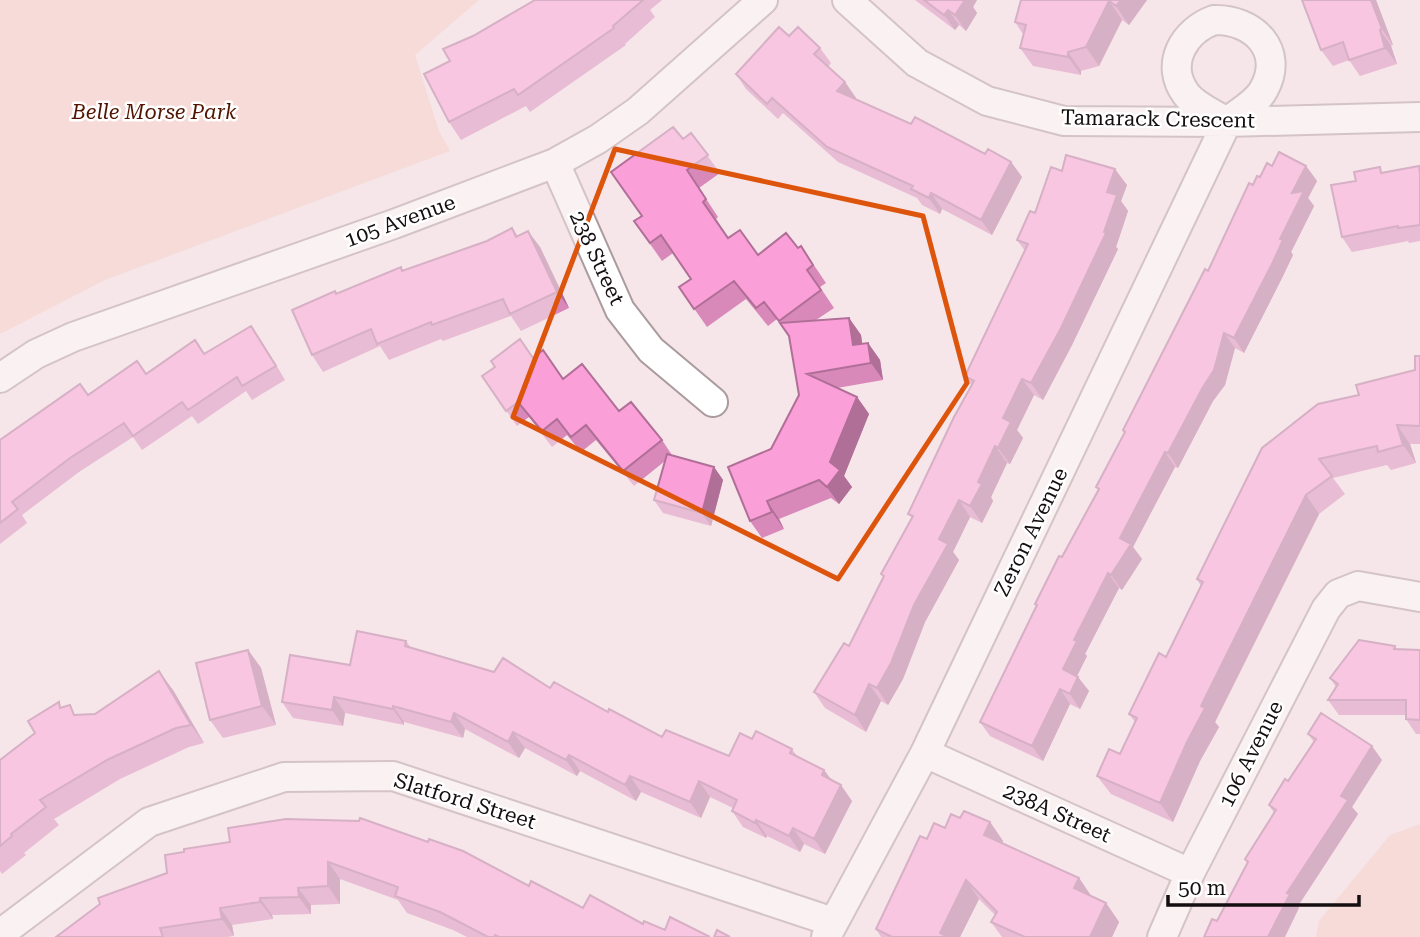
<svg xmlns="http://www.w3.org/2000/svg" width="1420" height="937" font-family="'Roboto Serif',serif">
<rect width="100%" height="100%" fill="#f6e5e9"/>
<path fill="#f7cfc3" d="M 0,0 L 479,0 L 415,55 L 439,131 L 450,151 L 105,280 L 0,334 Z
M 1420,824 L 1420,937 L 1316,937 L 1319,921 L 1390,835 Z"/>
<g fill="none" stroke-linecap="round" stroke-linejoin="round">
<defs>
<path id="minor" d="M 847,0 L 917,63 L 987,101 L 1064,121 L 1227,122 L 1420,117
M 1214,20 C 1253,19 1285,50 1264,89 C 1257,103 1239,112 1227,122 C 1213,113 1196,107 1186,94 C 1164,64 1184,31 1214,20 Z
M 555,163 L 620,310 L 651,350 L 713,402
M 0,378 L 36,354 L 73,337 L 394,224 L 555,163 L 598,139 L 638,111 L 763,0
M 925,753 L 1190,873
M 0,934 L 149,822 L 284,777 L 393,776 L 833,922
M 826,937 L 925,753 L 1227,122
M 1162,937 L 1190,873 L 1326,609 L 1338,594 L 1358,586 L 1420,597"/>
</defs>
<use href="#minor" stroke="#aa9b9e" stroke-width="32"/>
<use href="#minor" stroke="#fff" stroke-width="28"/>
</g>
<path fill="#d889ba" d="M 535,0 L 662,0 L 650,10 L 655,17 L 625,44 L 626,45 L 530,112 L 526,106 L 461,140 L 449,122 L 450,61 L 473,36 Z
M 915,0 L 977,0 L 973,7 L 977,13 L 966,31 L 959,25 L 955,30 Z
M 1021,0 L 1147,0 L 1129,25 L 1122,20 L 1099,66 L 1081,71 L 1081,75 L 1033,66 L 1020,48 L 1023,34 L 1015,22 Z
M 1376,0 L 1393,45 L 1391,46 L 1397,64 L 1360,76 L 1349,60 L 1333,66 L 1321,50 Z
M 789,36 L 820,48 L 831,63 L 828,67 L 845,82 L 856,98 L 855,99 L 911,124 L 985,154 L 1011,162 L 1022,177 L 992,235 L 942,209 L 940,214 L 922,205 L 917,198 L 838,162 L 783,113 L 778,119 L 746,89 L 736,74 Z
M 691,133 L 720,173 L 699,188 L 718,217 L 716,219 L 728,238 L 758,255 L 798,248 L 801,246 L 826,283 L 820,287 L 834,308 L 816,320 L 849,318 L 861,335 L 862,344 L 868,343 L 880,360 L 883,380 L 837,388 L 857,397 L 869,414 L 844,476 L 852,487 L 839,504 L 831,498 L 779,519 L 784,529 L 762,538 L 750,521 L 771,449 L 799,395 L 789,337 L 777,319 L 768,326 L 746,299 L 707,327 L 679,287 L 691,279 L 673,253 L 662,261 L 634,221 L 642,216 L 683,139 Z
M 1272,166 L 1306,166 L 1317,181 L 1308,198 L 1314,206 L 1291,252 L 1293,255 L 1282,278 L 1244,353 L 1235,348 L 1225,385 L 1213,401 L 1178,468 L 1175,467 L 1133,547 L 1142,559 L 1122,590 L 1119,588 L 1085,654 L 1087,656 L 1077,676 L 1089,691 L 1080,709 L 1070,704 L 1043,761 L 990,736 L 980,722 L 1036,607 L 1035,604 L 1098,490 L 1096,487 L 1125,433 L 1123,430 L 1253,185 Z
M 1420,168 L 1420,241 L 1409,243 L 1408,241 L 1352,252 L 1342,237 L 1356,181 L 1384,172 Z
M 1062,171 L 1127,185 L 1121,201 L 1128,211 L 1116,247 L 1118,249 L 1072,345 L 1043,400 L 1034,395 L 1017,430 L 1023,438 L 1010,464 L 1007,463 L 991,497 L 993,501 L 982,523 L 970,517 L 953,552 L 959,560 L 925,622 L 903,679 L 888,705 L 881,701 L 866,732 L 825,708 L 814,692 L 849,646 L 883,577 L 881,574 L 912,518 L 908,514 L 972,386 L 965,376 L 1025,251 L 1017,240 Z
M 512,228 L 518,236 L 540,247 L 569,308 L 521,331 L 511,316 L 443,341 L 441,339 L 389,360 L 380,346 L 323,372 L 312,355 L 335,291 L 337,294 L 401,267 L 403,271 L 487,241 Z
M 260,339 L 285,380 L 252,400 L 246,391 L 198,424 L 192,416 L 142,450 L 133,437 L 79,472 L 22,515 L 27,523 L 0,544 L 0,440 L 88,395 L 204,354 Z
M 1420,356 L 1420,444 L 1410,444 L 1416,463 L 1391,470 L 1387,465 L 1333,478 L 1345,494 L 1319,514 L 1215,722 L 1219,727 L 1200,761 L 1173,822 L 1111,794 L 1097,776 L 1120,754 L 1135,722 L 1129,714 L 1166,657 L 1201,586 L 1197,579 L 1359,395 L 1415,370 Z
M 482,376 L 563,379 L 619,411 L 662,440 L 672,455 L 714,467 L 723,480 L 711,526 L 663,513 L 654,500 L 665,461 L 634,486 L 596,440 L 581,452 L 567,435 L 552,447 L 529,417 L 517,426 Z
M 406,641 L 411,648 L 550,688 L 608,712 L 662,737 L 729,756 L 752,739 L 792,749 L 797,756 L 824,770 L 831,779 L 852,801 L 825,854 L 804,844 L 800,852 L 767,836 L 766,838 L 743,827 L 732,811 L 733,808 L 710,797 L 701,818 L 641,792 L 636,801 L 580,771 L 577,776 L 525,748 L 519,758 L 465,729 L 463,738 L 404,722 L 404,725 L 345,713 L 343,726 L 293,718 L 282,702 L 350,665 Z
M 1395,646 L 1397,649 L 1420,650 L 1420,734 L 1416,734 L 1406,719 L 1406,715 L 1339,715 L 1328,700 L 1336,687 L 1330,678 Z
M 248,650 L 261,668 L 276,725 L 223,738 L 210,720 Z
M 173,690 L 204,743 L 189,747 L 120,779 L 54,819 L 59,825 L 24,853 L 26,855 L 2,874 L 0,871 L 0,760 L 35,733 L 62,708 L 77,715 L 95,714 Z
M 1308,734 L 1382,760 L 1352,807 L 1358,814 L 1298,906 L 1299,908 L 1248,863 L 1245,859 L 1274,813 L 1269,805 L 1288,781 L 1314,742 Z
M 960,818 L 990,822 L 1003,841 L 1002,843 L 1079,878 L 1091,896 L 1106,903 L 1119,922 L 1112,937 L 1002,937 L 991,922 L 995,915 L 979,899 L 960,937 L 881,937 L 876,929 L 927,839 Z
M 230,842 L 529,886 L 583,908 L 665,930 L 710,937 L 467,937 L 453,930 L 407,913 L 398,900 L 340,879 L 340,904 L 311,905 L 311,914 L 272,915 L 273,919 L 232,925 L 234,936 L 227,937 L 56,937 L 167,873 L 184,852 Z"/>
<path fill="#b06f97" d="M 964,0 L 977,0 L 973,7 L 977,13 L 966,31 L 955,15 Z
M 1121,0 L 1147,0 L 1129,25 L 1116,6 Z
M 1371,0 L 1376,0 L 1393,45 L 1382,29 Z
M 1109,1 L 1122,20 L 1099,66 L 1086,47 Z
M 948,10 L 959,25 L 955,30 L 944,15 Z
M 1380,30 L 1391,46 L 1397,64 L 1385,48 Z
M 1068,52 L 1081,71 L 1081,75 L 1068,57 Z
M 845,82 L 856,98 L 848,106 L 837,91 Z
M 1011,162 L 1022,177 L 992,235 L 981,220 Z
M 1306,166 L 1317,181 L 1308,198 L 1314,206 L 1291,252 L 1293,255 L 1282,278 L 1244,353 L 1234,338 L 1280,239 L 1292,193 Z
M 1115,169 L 1127,185 L 1121,201 L 1128,211 L 1116,247 L 1118,249 L 1072,345 L 1043,400 L 1031,383 L 1104,232 L 1107,192 Z
M 931,193 L 942,209 L 940,214 L 929,198 Z
M 528,231 L 540,247 L 569,308 L 557,292 Z
M 849,318 L 861,335 L 865,363 L 853,345 Z
M 251,326 L 260,339 L 285,380 L 276,366 Z
M 1224,333 L 1235,348 L 1225,385 L 1213,401 L 1178,468 L 1168,453 Z
M 868,343 L 880,360 L 883,380 L 871,363 Z
M 1022,379 L 1034,395 L 1017,430 L 1023,438 L 1010,464 L 998,448 L 1003,418 Z
M 857,397 L 869,414 L 844,476 L 852,487 L 839,504 L 827,487 L 830,462 Z
M 1397,425 L 1410,444 L 1416,463 L 1403,445 Z
M 995,446 L 1007,463 L 991,497 L 993,501 L 982,523 L 970,506 L 978,482 Z
M 1165,452 L 1175,467 L 1133,547 L 1142,559 L 1122,590 L 1111,575 L 1120,538 Z
M 714,467 L 723,480 L 711,526 L 702,513 Z
M 1306,495 L 1319,514 L 1215,722 L 1219,727 L 1200,761 L 1173,822 L 1160,803 L 1201,706 Z
M 959,500 L 970,517 L 953,552 L 959,560 L 925,622 L 903,679 L 888,705 L 877,688 L 939,539 Z
M 767,501 L 779,519 L 784,529 L 772,512 Z
M 1108,573 L 1119,588 L 1085,654 L 1087,656 L 1073,684 L 1063,669 L 1074,640 Z
M 248,650 L 261,668 L 276,725 L 262,706 Z
M 159,671 L 173,690 L 204,743 L 191,725 Z
M 1078,677 L 1089,691 L 1080,709 L 1070,694 Z
M 869,684 L 881,701 L 866,732 L 855,715 Z
M 1060,689 L 1070,704 L 1043,761 L 1032,746 Z
M 334,697 L 345,713 L 343,726 L 332,710 Z
M 393,706 L 404,722 L 404,725 L 393,709 Z
M 454,713 L 465,729 L 463,738 L 451,722 Z
M 513,732 L 525,748 L 519,758 L 508,742 Z
M 1372,746 L 1382,760 L 1352,807 L 1358,814 L 1298,906 L 1299,908 L 1285,937 L 1268,937 L 1287,893 L 1341,796 Z
M 569,755 L 580,771 L 577,776 L 566,760 Z
M 824,770 L 835,786 L 822,775 Z
M 630,776 L 641,792 L 636,801 L 625,785 Z
M 699,781 L 710,797 L 701,818 L 690,802 Z
M 841,785 L 852,801 L 825,854 L 814,839 Z
M 756,820 L 767,836 L 766,838 L 755,823 Z
M 990,822 L 1003,841 L 997,854 L 984,835 Z
M 793,828 L 804,844 L 800,852 L 789,836 Z
M 328,862 L 340,879 L 340,904 L 328,886 Z
M 1079,878 L 1092,897 L 1074,888 Z
M 966,880 L 979,899 L 960,937 L 942,937 L 940,933 Z
M 298,888 L 311,905 L 311,914 L 299,897 Z
M 260,898 L 272,915 L 273,919 L 260,902 Z
M 1106,903 L 1119,922 L 1112,937 L 1090,937 Z
M 220,908 L 232,925 L 234,936 L 222,919 Z"/>
<path fill="#fb9fd8" stroke="#b06f97" stroke-width="2" d="M 535,0 L 643,0 L 613,26 L 614,28 L 518,95 L 514,89 L 449,122 L 424,74 L 450,61 L 443,49 L 473,36 Z
M 924,0 L 965,0 L 955,15 L 948,10 L 944,15 Z
M 1021,0 L 1121,0 L 1116,6 L 1109,1 L 1086,47 L 1068,52 L 1068,57 L 1020,48 L 1026,25 L 1015,22 Z
M 1302,0 L 1371,0 L 1382,29 L 1380,30 L 1385,48 L 1349,60 L 1343,42 L 1321,50 Z
M 779,27 L 789,36 L 798,27 L 820,48 L 814,54 L 845,82 L 837,91 L 911,124 L 915,117 L 985,154 L 988,149 L 1011,162 L 981,220 L 931,193 L 929,198 L 911,189 L 913,186 L 827,147 L 772,98 L 767,104 L 736,74 Z
M 673,127 L 683,139 L 691,133 L 708,155 L 687,170 L 706,199 L 703,202 L 728,238 L 740,230 L 758,255 L 786,233 L 798,248 L 801,246 L 813,265 L 807,270 L 821,290 L 779,321 L 764,302 L 756,308 L 734,281 L 694,309 L 679,287 L 691,279 L 661,235 L 650,243 L 634,221 L 642,216 L 611,172 Z
M 1279,152 L 1306,166 L 1292,193 L 1304,191 L 1280,239 L 1283,240 L 1272,264 L 1234,338 L 1224,333 L 1214,370 L 1203,387 L 1168,453 L 1165,452 L 1120,538 L 1131,544 L 1111,575 L 1108,573 L 1074,640 L 1077,641 L 1063,669 L 1078,677 L 1070,694 L 1060,689 L 1032,746 L 980,722 L 1037,605 L 1035,604 L 1059,556 L 1062,557 L 1099,489 L 1096,487 L 1125,432 L 1123,430 L 1205,269 L 1208,271 L 1249,183 L 1253,185 L 1257,176 L 1260,177 L 1267,163 L 1272,166 Z
M 1066,155 L 1115,169 L 1107,192 L 1117,195 L 1104,232 L 1106,233 L 1061,328 L 1031,383 L 1022,379 L 1003,418 L 1011,422 L 998,448 L 995,446 L 978,482 L 982,484 L 970,506 L 959,500 L 939,539 L 948,544 L 914,605 L 891,663 L 877,688 L 869,684 L 855,715 L 814,692 L 844,643 L 849,646 L 884,576 L 881,574 L 913,516 L 908,514 L 954,417 L 974,381 L 965,376 L 1028,244 L 1017,240 L 1030,211 L 1035,213 L 1051,167 L 1062,171 Z
M 1419,166 L 1420,173 L 1420,225 L 1398,228 L 1398,226 L 1342,237 L 1331,185 L 1356,181 L 1354,172 L 1380,167 L 1381,173 Z
M 512,228 L 516,237 L 528,231 L 557,292 L 510,314 L 503,299 L 432,325 L 431,322 L 377,344 L 371,329 L 312,355 L 292,310 L 335,291 L 336,294 L 401,267 L 402,271 L 487,241 Z
M 849,318 L 853,345 L 868,343 L 871,363 L 807,374 L 857,397 L 830,462 L 840,470 L 827,487 L 819,480 L 767,501 L 772,512 L 750,521 L 728,467 L 771,449 L 799,395 L 789,336 L 780,323 Z
M 251,326 L 276,366 L 242,386 L 237,377 L 188,410 L 182,402 L 133,436 L 124,423 L 70,458 L 12,502 L 18,509 L 0,523 L 0,440 L 80,384 L 88,395 L 137,361 L 146,374 L 195,340 L 204,354 Z
M 520,339 L 533,358 L 543,350 L 563,379 L 582,364 L 619,411 L 631,402 L 662,440 L 623,471 L 586,425 L 571,437 L 557,419 L 542,431 L 518,402 L 506,411 L 482,376 L 495,367 L 491,361 Z
M 1415,356 L 1420,356 L 1420,426 L 1397,425 L 1403,445 L 1378,452 L 1377,446 L 1319,459 L 1332,476 L 1306,495 L 1201,706 L 1205,708 L 1187,742 L 1160,803 L 1097,776 L 1109,749 L 1120,754 L 1137,718 L 1129,714 L 1159,653 L 1166,657 L 1203,582 L 1197,579 L 1262,448 L 1318,404 L 1359,395 L 1356,385 L 1415,370 Z
M 667,454 L 714,467 L 702,513 L 654,500 Z
M 357,631 L 406,641 L 405,646 L 494,672 L 503,658 L 550,688 L 554,682 L 608,712 L 609,709 L 662,737 L 666,730 L 729,756 L 740,733 L 752,739 L 756,731 L 792,749 L 790,753 L 824,770 L 822,775 L 841,785 L 814,839 L 793,828 L 789,836 L 756,820 L 755,823 L 732,811 L 737,800 L 699,781 L 690,802 L 630,776 L 625,785 L 569,755 L 566,760 L 513,732 L 508,742 L 454,713 L 451,722 L 393,706 L 393,709 L 334,697 L 332,710 L 282,702 L 290,655 L 350,665 Z
M 1359,640 L 1395,646 L 1394,649 L 1420,650 L 1420,720 L 1406,719 L 1406,700 L 1328,700 L 1338,684 L 1330,678 Z
M 248,650 L 262,706 L 210,720 L 196,663 Z
M 159,671 L 191,725 L 176,728 L 107,760 L 40,800 L 46,807 L 11,834 L 12,836 L 0,846 L 0,760 L 35,733 L 28,721 L 59,702 L 60,708 L 70,705 L 74,715 L 95,714 Z
M 1321,713 L 1372,746 L 1341,796 L 1348,800 L 1287,893 L 1290,894 L 1268,937 L 1204,937 L 1212,919 L 1217,921 L 1248,862 L 1245,859 L 1276,810 L 1269,805 L 1285,779 L 1288,781 L 1316,739 L 1308,734 Z
M 964,811 L 990,822 L 984,835 L 1079,878 L 1074,888 L 1106,903 L 1090,937 L 1025,937 L 991,922 L 997,912 L 966,880 L 940,933 L 948,937 L 892,937 L 876,929 L 920,836 L 927,839 L 934,823 L 945,828 L 951,814 L 960,818 Z
M 360,818 L 428,842 L 429,839 L 463,851 L 529,886 L 531,881 L 583,908 L 590,895 L 643,924 L 644,921 L 665,930 L 670,917 L 710,937 L 499,937 L 495,935 L 494,937 L 488,937 L 440,912 L 395,896 L 398,887 L 328,862 L 328,886 L 298,888 L 299,897 L 260,898 L 260,902 L 220,908 L 222,919 L 160,928 L 163,937 L 56,937 L 100,904 L 98,898 L 167,873 L 165,855 L 184,852 L 184,849 L 230,842 L 228,828 L 286,819 L 359,821 Z
M 717,930 L 730,937 L 714,937 Z"/>
<path d="M0 0H1420V937H0ZM 615,149 L 923,216 L 967,383 L 838,579 L 513,417 Z" fill="#f6e5e9" fill-opacity=".55" fill-rule="evenodd"/>
<path fill="none" stroke="#dd550c" stroke-width="5" stroke-linejoin="round" d="M 615,149 L 923,216 L 967,383 L 838,579 L 513,417 Z"/>
<g text-anchor="middle" dominant-baseline="central" stroke-width="5" stroke-linejoin="round" paint-order="stroke">
<g font-size="21" font-style="italic" fill="#511400" stroke="#fff">
<text x="154" y="112">Belle Morse Park</text>
</g>
<g font-size="21" fill="#140e10" stroke="#fff">
<text transform="translate(1158 119) rotate(1)">Tamarack Crescent</text>
<text transform="translate(400 221) rotate(-20)">105 Avenue</text>
<text transform="translate(597 258) rotate(65)">238 Street</text>
<text transform="translate(1031 532) rotate(-64)">Zeron Avenue</text>
<text transform="translate(1251 754) rotate(-63)">106 Avenue</text>
<text transform="translate(465 801) rotate(17)">Slatford Street</text>
<text transform="translate(1057 813) rotate(24)">238A Street</text>
</g>
</g>
<path d="M1168 895v10h191v-10" fill="none" stroke="#140e10" stroke-width="3.5"/>
<text x="1178" y="895" font-size="21" fill="#140e10" stroke="#ffffff" stroke-width="5" paint-order="stroke">50 m</text>
</svg>
